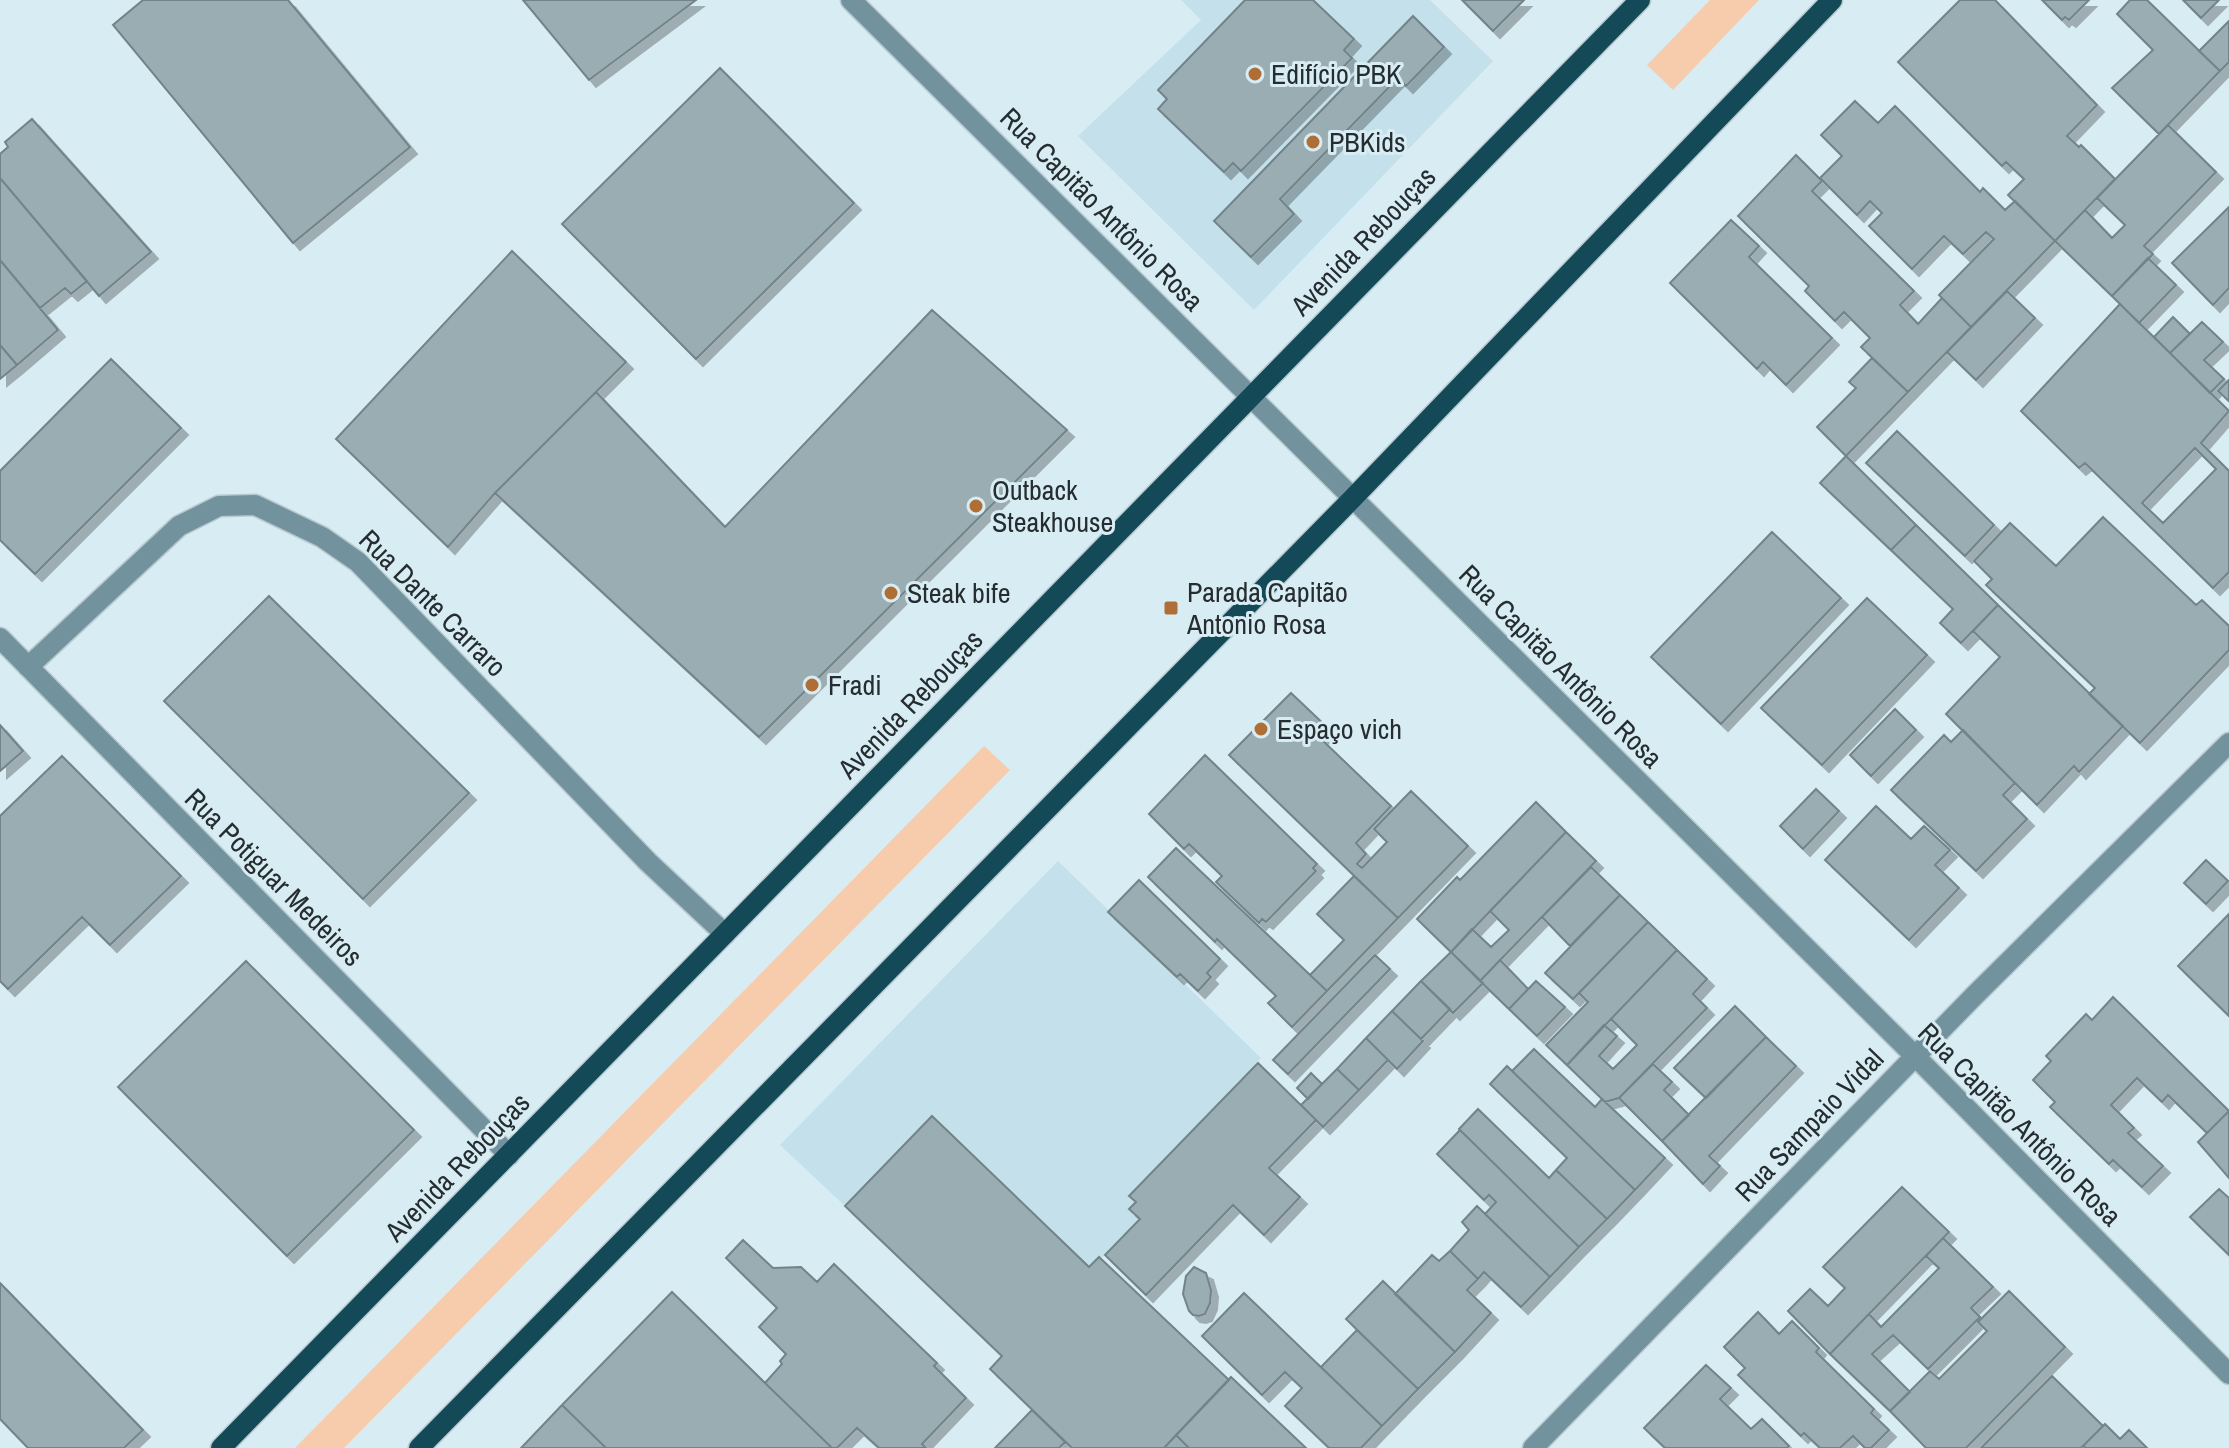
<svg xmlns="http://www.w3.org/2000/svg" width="2229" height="1448" font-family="'Archivo Narrow',sans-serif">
<defs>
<filter id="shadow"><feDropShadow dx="7" dy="7" stdDeviation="0" flood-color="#0004"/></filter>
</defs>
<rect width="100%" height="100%" fill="#d8ecf3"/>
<path fill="#c4e0ea" d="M 1181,0 L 1430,0 L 1493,61 L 1254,310 L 1078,136 L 1201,20 Z
M 1058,861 L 1261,1058 L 1129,1196 L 1136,1202 L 1129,1209 L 1140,1219 L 1105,1255 L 1089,1267 L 932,1116 L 845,1206 L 780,1145 Z"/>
<path fill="#f7ccac" d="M 1710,0 L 1759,0 L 1673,90 L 1647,65 Z
M 984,746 L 1010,770 L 344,1448 L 295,1448 Z"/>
<path fill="#9aadb3" stroke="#72848a" stroke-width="2" fill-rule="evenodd" filter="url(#shadow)" d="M 143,0 L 288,0 L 410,147 L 293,243 L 113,25 Z
M 523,0 L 696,0 L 589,80 Z
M 1245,0 L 1313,0 L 1354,39 L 1344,50 L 1352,58 L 1241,171 L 1233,163 L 1224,172 L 1158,109 L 1167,99 L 1158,90 Z
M 1462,0 L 1524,0 L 1493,31 Z
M 1960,0 L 1995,0 L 2097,105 L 2067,136 L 2079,147 L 2081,145 L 2115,179 L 2055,241 L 2008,195 L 2024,179 L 2006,162 L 2002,166 L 1898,62 Z
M 2042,0 L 2089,0 L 2069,20 L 2065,17 L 2062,20 Z
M 2130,0 L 2147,0 L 2220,71 L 2159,134 L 2112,88 L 2153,50 L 2117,14 Z
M 2183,0 L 2219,0 L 2201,18 Z
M 1413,16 L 1444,47 L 1406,86 L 1398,78 L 1280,199 L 1294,214 L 1251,257 L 1214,221 Z
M 2229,21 L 2229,62 L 2220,71 L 2199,51 Z
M 720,68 L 854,203 L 696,359 L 562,224 Z
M 1855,101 L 1878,123 L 1895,106 L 1980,192 L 1983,188 L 2005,210 L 2015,201 L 2055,241 L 1971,327 L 1939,295 L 1994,239 L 1986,232 L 1963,254 L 1944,236 L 1912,269 L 1869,226 L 1882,213 L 1870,201 L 1857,215 L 1820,178 L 1842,156 L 1821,135 Z
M 32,119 L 151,252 L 99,296 L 0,178 L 0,154 L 8,147 L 5,142 Z
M 2168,125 L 2216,172 L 2144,246 L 2153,254 L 2112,296 L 2055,241 L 2085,210 L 2112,238 L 2125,225 L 2097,198 Z
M 1796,155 L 1822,181 L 1812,191 L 1914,291 L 1900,305 L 1918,324 L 1942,298 L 1971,327 L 1908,392 L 1861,347 L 1870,338 L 1844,312 L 1835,321 L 1805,291 L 1809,286 L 1738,216 Z
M 0,178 L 87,281 L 71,294 L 65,288 L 40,308 L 0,260 Z
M 2229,207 L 2229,288 L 2213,305 L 2172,263 Z
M 1731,220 L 1759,246 L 1749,257 L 1832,338 L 1786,385 L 1763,362 L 1757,369 L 1670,283 Z
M 512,251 L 626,362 L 495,493 L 448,547 L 336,439 Z
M 2148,258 L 2176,285 L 2139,323 L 2112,296 Z
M 0,260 L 58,330 L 17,365 L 0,345 Z
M 2007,291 L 2035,318 L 1976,380 L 1947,352 Z
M 2120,304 L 2229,411 L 2201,443 L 2229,471 L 2229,572 L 2213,588 L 2085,463 L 2079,468 L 2021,411 ZM 2195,448 L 2216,469 L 2163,523 L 2142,503 Z
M 932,310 L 1067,430 L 759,737 L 495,493 L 596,392 L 725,527 Z
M 2173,317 L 2190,334 L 2170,353 L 2154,337 Z
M 2202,322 L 2223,342 L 2204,360 L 2224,379 L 2210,393 L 2170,353 Z
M 0,345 L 17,365 L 0,379 Z
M 1872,358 L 1908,392 L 1846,456 L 1817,427 L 1856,388 L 1849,382 Z
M 111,359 L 181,428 L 35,574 L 0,540 L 0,471 Z
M 2229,380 L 2229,401 L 2218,391 Z
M 1897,431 L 1994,525 L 1965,556 L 1866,463 Z
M 1846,456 L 1916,525 L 1891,550 L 1820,483 Z
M 2103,517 L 2196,605 L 2202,600 L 2229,626 L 2229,650 L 2140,743 L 2089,694 L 2095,688 L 1986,585 L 1992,579 L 1974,561 L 2010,523 L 2056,566 Z
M 1916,525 L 1998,605 L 1961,643 L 1940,623 L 1953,609 L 1891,550 Z
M 1772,532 L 1841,598 L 1721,724 L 1651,657 Z
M 269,596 L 469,793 L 363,899 L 164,701 Z
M 1867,598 L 1927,655 L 1822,765 L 1761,708 Z
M 1998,605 L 2123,726 L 2079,772 L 2074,766 L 2037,805 L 1946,714 L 2000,657 L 1973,631 Z
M 1291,693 L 1329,729 L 1320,738 L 1391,806 L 1356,843 L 1366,854 L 1357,864 L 1362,868 L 1387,842 L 1374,829 L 1411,791 L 1468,846 L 1398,918 L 1229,755 Z
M 1895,709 L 1916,730 L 1871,776 L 1850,755 Z
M 0,725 L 23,751 L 0,771 Z
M 1963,730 L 2015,783 L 2003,795 L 2027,819 L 1976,871 L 1891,790 L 1944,735 L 1951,742 Z
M 1205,755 L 1317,864 L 1313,868 L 1316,871 L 1266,922 L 1262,919 L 1259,923 L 1216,882 L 1222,876 L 1189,844 L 1184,849 L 1149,814 Z
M 62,756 L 181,876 L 110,945 L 82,917 L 8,989 L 0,981 L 0,816 Z
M 1816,789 L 1839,811 L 1803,849 L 1780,826 Z
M 1536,802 L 1566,832 L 1451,952 L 1417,919 L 1457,877 L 1460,880 Z
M 1876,806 L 1911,839 L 1924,826 L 1950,850 L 1935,865 L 1959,888 L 1909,940 L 1825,860 Z
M 1566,832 L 1596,861 L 1480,981 L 1451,952 L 1472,929 L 1491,947 L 1509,930 L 1490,911 Z
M 1176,848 L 1327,991 L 1292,1027 L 1268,1003 L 1276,996 L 1217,939 L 1215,942 L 1148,877 Z
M 2206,860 L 2228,881 L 2206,904 L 2184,883 Z
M 1591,867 L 1620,895 L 1570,946 L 1542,917 Z
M 1354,876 L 1398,918 L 1327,991 L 1310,975 L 1344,940 L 1317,914 Z
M 1139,880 L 1220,959 L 1207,973 L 1211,977 L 1198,991 L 1180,974 L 1177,977 L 1108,912 Z
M 1620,895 L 1648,922 L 1573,999 L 1545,973 Z
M 2229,914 L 2229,1016 L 2178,966 Z
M 1648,922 L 1677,950 L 1567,1065 L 1546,1045 L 1588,1002 L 1579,993 Z
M 1677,950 L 1707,979 L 1693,994 L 1707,1008 L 1619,1098 L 1605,1102 L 1567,1065 L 1604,1025 L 1617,1036 L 1599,1056 L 1613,1069 L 1637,1045 L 1611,1019 Z
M 1451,952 L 1483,983 L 1453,1013 L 1421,981 Z
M 1375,955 L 1390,969 L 1288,1074 L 1273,1060 Z
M 1500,960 L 1528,989 L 1509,1009 L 1480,981 Z
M 246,961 L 414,1130 L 287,1256 L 118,1087 Z
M 1421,981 L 1450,1009 L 1421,1039 L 1392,1011 Z
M 1536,981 L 1565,1007 L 1537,1036 L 1509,1009 Z
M 2113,997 L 2229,1111 L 2207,1133 L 2168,1095 L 2162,1102 L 2137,1078 L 2111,1105 L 2134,1128 L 2128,1133 L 2163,1166 L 2142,1187 L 2113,1160 L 2109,1164 L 2050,1107 L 2055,1102 L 2033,1080 L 2051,1061 L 2046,1056 L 2086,1014 L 2092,1020 Z
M 1735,1006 L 1766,1037 L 1706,1098 L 1674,1068 Z
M 1392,1011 L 1423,1041 L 1397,1069 L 1366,1038 Z
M 1766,1037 L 1796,1066 L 1709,1156 L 1720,1166 L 1703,1184 L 1662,1141 Z
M 1366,1038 L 1388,1060 L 1359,1090 L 1337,1069 Z
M 1534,1049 L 1595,1107 L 1602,1099 L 1665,1158 L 1635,1190 L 1512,1071 Z
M 1258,1063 L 1316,1120 L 1269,1168 L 1300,1197 L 1264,1235 L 1233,1205 L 1146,1295 L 1105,1255 L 1140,1219 L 1129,1209 L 1136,1202 L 1129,1196 Z
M 1653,1064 L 1672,1082 L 1664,1090 L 1689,1115 L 1662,1141 L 1619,1098 Z
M 1507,1066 L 1635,1190 L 1607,1219 L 1556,1170 L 1567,1158 L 1490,1084 Z
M 1337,1069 L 1359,1090 L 1323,1127 L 1301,1105 Z
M 1311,1073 L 1322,1084 L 1308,1099 L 1297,1088 Z
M 1478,1109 L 1549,1178 L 1556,1170 L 1607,1219 L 1579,1247 L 1459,1129 Z
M 2229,1111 L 2229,1178 L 2198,1142 Z
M 932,1116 L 1089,1267 L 1099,1257 L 1229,1380 L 1164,1448 L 1072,1448 L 990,1369 L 1002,1356 L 845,1206 Z
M 1460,1130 L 1579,1247 L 1550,1277 L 1485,1214 L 1496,1202 L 1489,1195 L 1484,1200 L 1437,1154 Z
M 1902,1187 L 1949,1232 L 1830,1354 L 1788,1311 L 1810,1289 L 1828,1306 L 1845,1288 L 1823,1267 Z
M 2219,1189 L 2229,1198 L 2229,1255 L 2190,1217 Z
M 1477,1206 L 1550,1277 L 1521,1307 L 1484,1272 L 1478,1279 L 1450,1251 L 1469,1230 L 1462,1222 Z
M 1943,1238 L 1993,1287 L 1971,1308 L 1980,1317 L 1928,1369 L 1893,1335 L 1872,1354 L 1910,1392 L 1890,1411 L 1830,1354 L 1869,1314 L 1881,1327 L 1939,1268 L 1926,1256 Z
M 743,1240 L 773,1268 L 801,1267 L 817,1282 L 834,1264 L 937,1363 L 934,1366 L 966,1398 L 922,1444 L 926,1448 L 879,1448 L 857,1428 L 837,1448 L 832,1448 L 765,1383 L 782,1364 L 780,1361 L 786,1354 L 759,1327 L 777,1308 L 726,1258 Z
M 1450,1251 L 1478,1279 L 1467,1290 L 1491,1313 L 1455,1352 L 1395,1294 L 1432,1255 L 1439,1261 Z
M 1194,1267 L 1206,1273 L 1211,1290 L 1210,1303 L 1205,1314 L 1199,1316 L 1193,1315 L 1189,1311 L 1183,1294 L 1186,1276 Z
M 1383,1281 L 1455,1352 L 1418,1389 L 1346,1319 Z
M 0,1283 L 143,1430 L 124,1448 L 28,1448 L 0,1419 Z
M 2009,1291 L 2065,1347 L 1966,1448 L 1926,1448 L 1890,1411 L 1930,1371 L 1939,1379 L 1987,1331 L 1978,1322 Z
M 672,1292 L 765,1383 L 832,1448 L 606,1448 L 562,1405 Z
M 1244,1293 L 1382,1426 L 1361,1448 L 1329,1448 L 1285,1406 L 1302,1388 L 1285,1372 L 1262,1395 L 1202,1336 Z
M 1758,1312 L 1779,1334 L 1792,1321 L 1819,1348 L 1816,1352 L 1874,1409 L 1871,1413 L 1889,1430 L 1871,1448 L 1865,1448 L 1853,1436 L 1840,1448 L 1820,1448 L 1804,1433 L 1801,1436 L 1738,1375 L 1745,1368 L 1724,1347 Z
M 1357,1330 L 1418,1389 L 1382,1426 L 1321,1367 Z
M 1706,1365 L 1731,1388 L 1720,1399 L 1751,1429 L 1762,1419 L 1789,1446 L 1787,1448 L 1665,1448 L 1644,1428 Z
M 2052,1376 L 2103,1426 L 2081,1448 L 1981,1448 Z
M 1231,1377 L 1306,1448 L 1189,1448 L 1176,1435 Z
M 562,1405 L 606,1448 L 521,1448 Z
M 1032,1410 L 1065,1442 L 1059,1448 L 995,1448 Z
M 2105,1424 L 2120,1439 L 2129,1430 L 2147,1448 L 2086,1448 L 2083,1446 Z
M 1176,1435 L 1189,1448 L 1164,1448 Z"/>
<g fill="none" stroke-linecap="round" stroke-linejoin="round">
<defs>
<path id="minor" d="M 851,0 L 1916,1057 L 2229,1374
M 0,638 L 509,1155
M 28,667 L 179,526 L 219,506 L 255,505 L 322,537 L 358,562 L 648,862 L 725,934
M 1533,1448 L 1974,996 L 2229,743"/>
<path id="major" d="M 221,1448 L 1640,0
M 419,1448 L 1353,498 L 1832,0"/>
</defs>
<use href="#minor" stroke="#b8cad0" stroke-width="23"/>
<use href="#major" stroke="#b8cad0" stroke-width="23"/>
<use href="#minor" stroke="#72929d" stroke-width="20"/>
<use href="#major" stroke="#144958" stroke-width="20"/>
</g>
<g fill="#ae6e36" stroke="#d8ecf3" stroke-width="3">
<circle cx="1255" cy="74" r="8"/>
<circle cx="1313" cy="142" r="8"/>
<circle cx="976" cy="506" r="8"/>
<circle cx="891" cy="593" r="8"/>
<rect x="1163" y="600" width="16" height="16" rx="4"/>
<circle cx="812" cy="685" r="8"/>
<circle cx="1261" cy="729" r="8"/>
</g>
<g text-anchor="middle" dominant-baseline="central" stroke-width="6" stroke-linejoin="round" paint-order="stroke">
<g font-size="28" fill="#262d30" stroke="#d8ecf3" text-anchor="start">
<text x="1271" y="74">Edifício PBK</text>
<text x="1329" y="142">PBKids</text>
<text x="992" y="490">Outback<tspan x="992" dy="32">Steakhouse</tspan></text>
<text x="1187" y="592">Parada Capitão<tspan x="1187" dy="32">Antonio Rosa</tspan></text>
<text x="907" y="593">Steak bife</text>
<text x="828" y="685">Fradi</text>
<text x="1277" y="729">Espaço vich</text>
</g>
<g font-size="28" fill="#262d30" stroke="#d8ecf3">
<text transform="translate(1102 209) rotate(45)">Rua Capitão Antônio Rosa</text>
<text transform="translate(1363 241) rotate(-46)">Avenida Rebouças</text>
<text transform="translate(433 603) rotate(45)">Rua Dante Carraro</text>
<text transform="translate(1561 666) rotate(45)">Rua Capitão Antônio Rosa</text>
<text transform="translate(910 704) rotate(-46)">Avenida Rebouças</text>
<text transform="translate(274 877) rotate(45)">Rua Potiguar Medeiros</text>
<text transform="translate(2020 1124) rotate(45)">Rua Capitão Antônio Rosa</text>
<text transform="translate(1809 1125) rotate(-46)">Rua Sampaio Vidal</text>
<text transform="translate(457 1167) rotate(-46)">Avenida Rebouças</text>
</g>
</g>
</svg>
